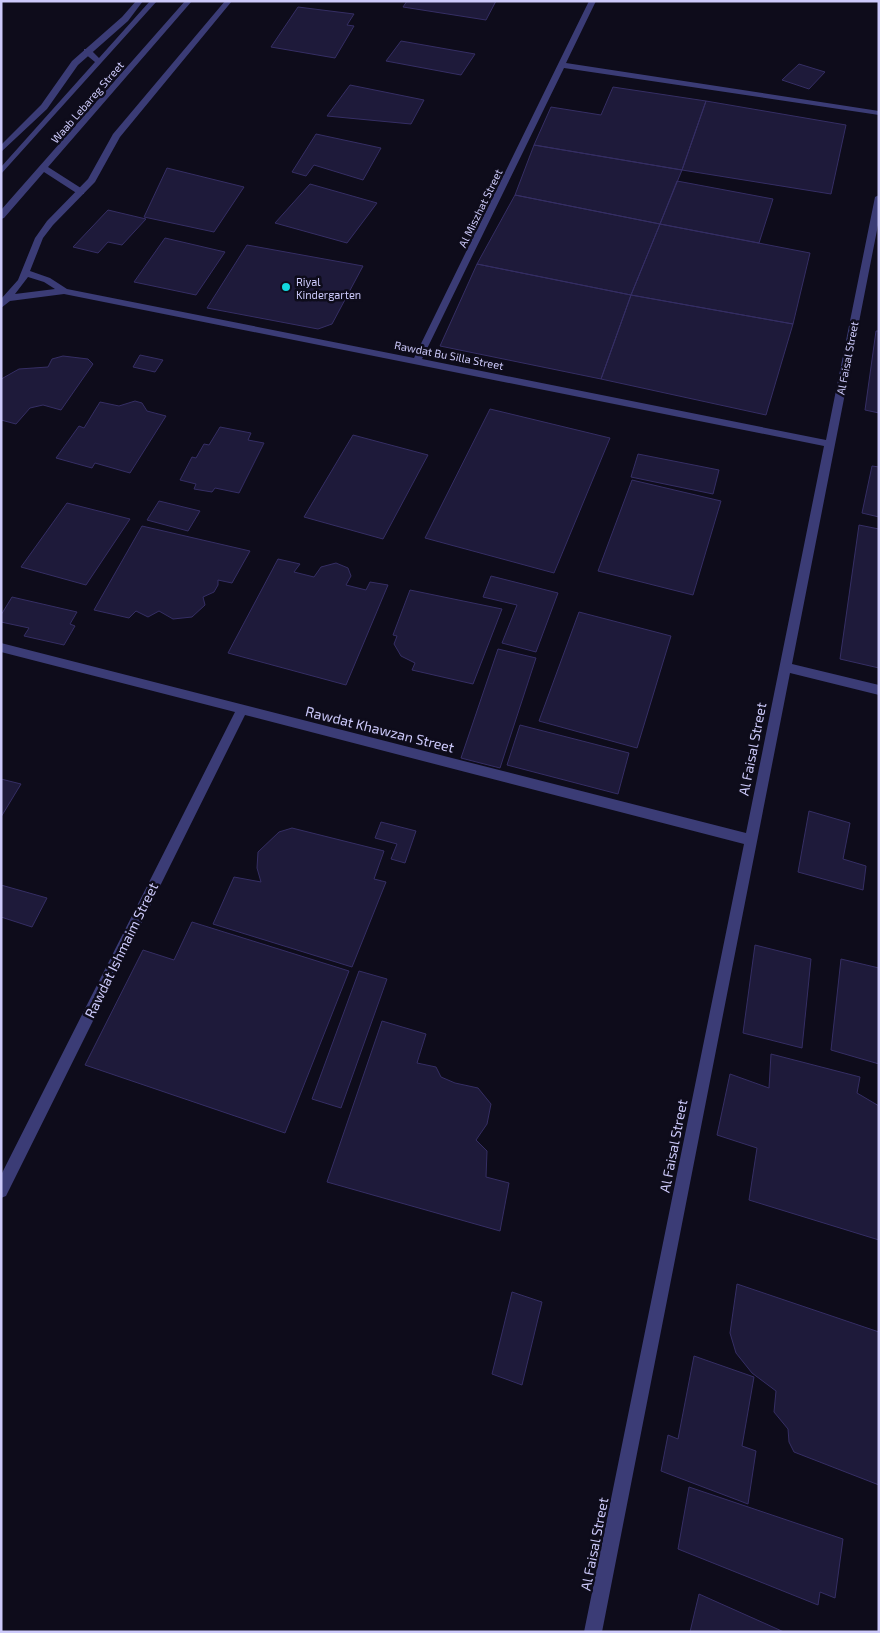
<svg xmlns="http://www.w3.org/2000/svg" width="880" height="1633" font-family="'Exo 2',sans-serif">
<rect width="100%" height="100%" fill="#0e0c1b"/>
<path fill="#1e1a3a" stroke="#352e64" d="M 407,1 L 496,1 L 486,20 L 403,7 Z
M 298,7 L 354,14 L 347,25 L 354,26 L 335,58 L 271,47 Z
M 401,41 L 475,54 L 461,75 L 386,61 Z
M 799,64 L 825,72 L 809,89 L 782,80 Z
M 350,85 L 424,100 L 411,124 L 327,116 Z
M 613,87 L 706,101 L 682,170 L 534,145 L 551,107 L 601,115 Z
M 706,101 L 846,125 L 831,194 L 682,170 Z
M 316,134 L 381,148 L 363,180 L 314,165 L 306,176 L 292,172 Z
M 534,145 L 682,170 L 660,224 L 515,195 Z
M 167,168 L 244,187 L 214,232 L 144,217 Z
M 677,181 L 773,199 L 759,243 L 660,224 Z
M 310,184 L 377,203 L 347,243 L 275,223 Z
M 515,195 L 660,224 L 631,295 L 477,264 Z
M 108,210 L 146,219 L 122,245 L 108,242 L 98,253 L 73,247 Z
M 660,224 L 810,253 L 793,324 L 631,295 Z
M 165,238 L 225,252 L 196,295 L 134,282 Z
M 247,245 L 363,266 L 332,324 L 318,329 L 207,308 Z
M 477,264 L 631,295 L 601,379 L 440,346 Z
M 631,295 L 793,324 L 766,415 L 601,379 Z
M 876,331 L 879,331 L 879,413 L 865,410 Z
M 140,355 L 163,360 L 155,372 L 133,367 Z
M 63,356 L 88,359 L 93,364 L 61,410 L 43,405 L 30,408 L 16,424 L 1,420 L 1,380 L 3,378 L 19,369 L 48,367 L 52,359 Z
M 135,401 L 142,403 L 147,411 L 166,416 L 130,473 L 95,463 L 92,468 L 56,458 L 79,426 L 84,428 L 100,402 L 119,406 Z
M 490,409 L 610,438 L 554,573 L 425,538 Z
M 220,427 L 251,433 L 248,440 L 264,443 L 239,493 L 215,488 L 212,492 L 194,489 L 196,484 L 180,480 L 192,457 L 196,458 L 204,444 L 209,445 Z
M 353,435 L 428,455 L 383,539 L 304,517 Z
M 638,454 L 719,470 L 713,494 L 631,477 Z
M 872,466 L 879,467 L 879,517 L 862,513 Z
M 632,480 L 721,501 L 693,595 L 598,571 Z
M 159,501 L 200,511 L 188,531 L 147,520 Z
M 67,503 L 130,519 L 86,585 L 21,567 Z
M 859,525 L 879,529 L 879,668 L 840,659 Z
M 142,526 L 250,551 L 232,583 L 218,580 L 218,585 L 214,592 L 203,597 L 205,605 L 192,617 L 173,619 L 159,611 L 148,617 L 136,611 L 129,618 L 94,610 Z
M 278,559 L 300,564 L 294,572 L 314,577 L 321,567 L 336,563 L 348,568 L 351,576 L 346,585 L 366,590 L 370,582 L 388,585 L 346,685 L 228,653 Z
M 491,576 L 558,593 L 536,652 L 502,643 L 517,605 L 483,597 Z
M 410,590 L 502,609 L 473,684 L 412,670 L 415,663 L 401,656 L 394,644 L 397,636 L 393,635 Z
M 12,597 L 77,612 L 70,624 L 75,626 L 64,645 L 24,636 L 29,628 L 1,622 L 1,615 Z
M 579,612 L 671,636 L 637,748 L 539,721 Z
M 498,649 L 536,658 L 500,768 L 461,758 Z
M 520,725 L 629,753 L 618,794 L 507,765 Z
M 1,779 L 21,784 L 1,817 Z
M 809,811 L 850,823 L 843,859 L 866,866 L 863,890 L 798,872 Z
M 381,822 L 416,831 L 405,863 L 391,859 L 397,844 L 375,838 Z
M 292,828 L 384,851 L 374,879 L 386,882 L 352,967 L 213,924 L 234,877 L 261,882 L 257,868 L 258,852 L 279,832 Z
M 1,885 L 47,898 L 32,927 L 1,917 Z
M 192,922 L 349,971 L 285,1133 L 85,1065 L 143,950 L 174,960 Z
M 755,945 L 811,959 L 802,1048 L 743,1033 Z
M 841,959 L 879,968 L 879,1064 L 831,1050 Z
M 359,971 L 387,979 L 341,1108 L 312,1099 Z
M 382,1021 L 426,1034 L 417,1063 L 436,1067 L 441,1077 L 455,1083 L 478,1088 L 491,1104 L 487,1124 L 476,1140 L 487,1151 L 486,1177 L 509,1183 L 500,1231 L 327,1182 Z
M 771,1054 L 860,1077 L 857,1093 L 879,1106 L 879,1240 L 749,1200 L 757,1148 L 717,1135 L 730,1074 L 769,1088 Z
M 737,1284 L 879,1332 L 879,1485 L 794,1452 L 789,1442 L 788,1429 L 774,1412 L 776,1391 L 752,1373 L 736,1353 L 730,1333 Z
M 512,1292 L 542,1302 L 522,1385 L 492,1374 Z
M 694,1356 L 754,1377 L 742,1446 L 756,1451 L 748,1504 L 661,1471 L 668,1435 L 678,1439 Z
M 689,1487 L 843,1539 L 835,1598 L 820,1592 L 818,1605 L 678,1549 Z
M 699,1594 L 784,1632 L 690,1632 Z"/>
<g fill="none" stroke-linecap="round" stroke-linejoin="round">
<path fill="#3b3c76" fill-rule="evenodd" d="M 136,1 L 143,1 L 128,21 L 78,65 L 47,109 L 1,152 L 1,145 L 41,105 L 72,61 L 122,17 Z
M 225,1 L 232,1 L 120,137 L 95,182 L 53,225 L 43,238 L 30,271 L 50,278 L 67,289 L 414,358 L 589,1 L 596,1 L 566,63 L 879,111 L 879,115 L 564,68 L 422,359 L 826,440 L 875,197 L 879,195 L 879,220 L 792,664 L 879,685 L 879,695 L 790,673 L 602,1632 L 584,1632 L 744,844 L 245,715 L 6,1196 L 1,1198 L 1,1175 L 235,712 L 1,652 L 1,643 L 746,833 L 824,446 L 64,294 L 10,301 L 1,308 L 1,299 L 18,280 L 35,238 L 47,221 L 88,179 L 113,134 ZM 28,277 L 44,282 L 55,289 L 15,294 Z"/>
<path fill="#3b3c76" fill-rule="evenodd" d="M 150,1 L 157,1 L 1,174 L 1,167 L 95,62 L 84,53 L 84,49 L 90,49 L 99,58 Z
M 185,1 L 192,1 L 48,167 L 84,190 L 84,194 L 78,194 L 44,172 L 4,218 L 1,219 L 1,210 Z"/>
</g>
<circle fill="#12d8df" stroke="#0e0c1b" stroke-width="2" cx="286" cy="287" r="5"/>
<g text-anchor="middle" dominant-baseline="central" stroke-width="5" stroke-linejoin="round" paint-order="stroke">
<g font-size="11" fill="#cdcafb" stroke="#0e0c1b">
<text transform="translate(87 102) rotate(-49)">Waab Lebareg Street</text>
<text transform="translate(480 208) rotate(-64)">Al Miszhat Street</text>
<text transform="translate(449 355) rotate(11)">Rawdat Bu Silla Street</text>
<text transform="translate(847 358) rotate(-79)">Al Faisal Street</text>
</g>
<g font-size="11" fill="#cdcafb" stroke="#0e0c1b" text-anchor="start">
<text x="296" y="281">Riyal<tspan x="296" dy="13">Kindergarten</tspan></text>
</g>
<g font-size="14" fill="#cdcafb" stroke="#0e0c1b">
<text transform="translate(380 729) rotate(14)">Rawdat Khawzan Street</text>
<text transform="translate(752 749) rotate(-79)">Al Faisal Street</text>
<text transform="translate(121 950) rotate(-64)">Rawdat Ishmaim Street</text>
<text transform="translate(673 1146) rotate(-79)">Al Faisal Street</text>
<text transform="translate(594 1544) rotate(-79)">Al Faisal Street</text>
</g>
</g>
<rect width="880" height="1633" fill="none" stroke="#cdcafb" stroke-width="5"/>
</svg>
